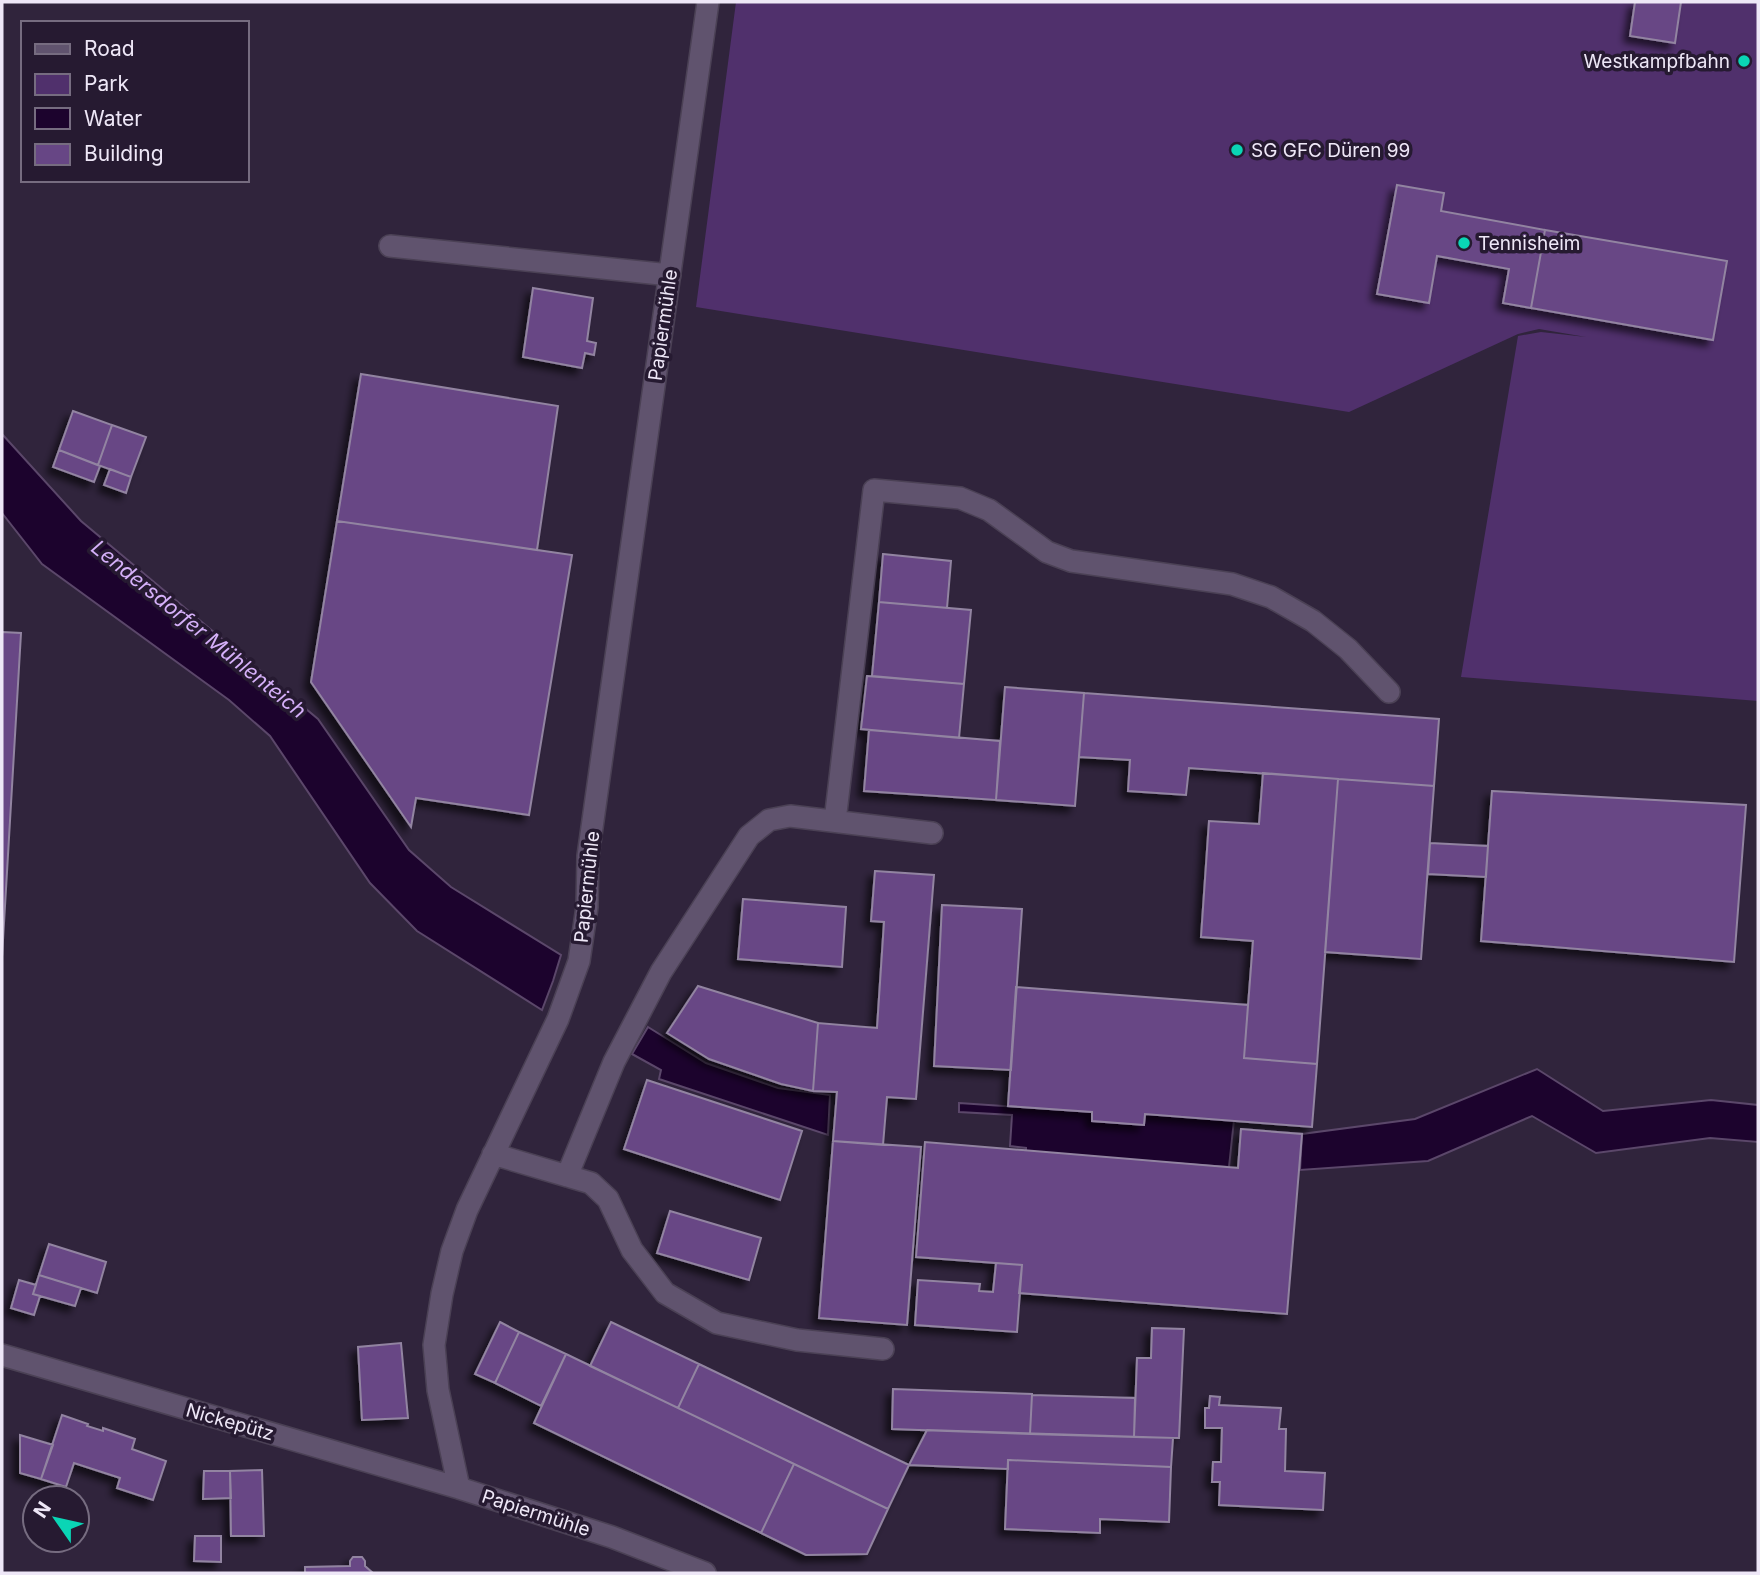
<svg xmlns="http://www.w3.org/2000/svg" width="1760" height="1575" font-family="Inter,sans-serif">
<defs>
<filter id="shadow"><feDropShadow dx="-6" dy="6" stdDeviation="3.5" flood-color="#0009"/></filter>
</defs>
<rect width="100%" height="100%" fill="#30243c"/>
<path fill="#50306c" d="M 736,2 L 1758,2 L 1758,701 L 1461,677 L 1518,336 L 1541,332 L 1586,337 L 1539,329 L 1518,334 L 1349,412 L 696,307 Z"/>
<path fill="#1c032d" stroke="#5b476a" stroke-width="2" d="M 2,434 L 81,521 L 318,719 L 409,850 L 451,887 L 561,955 L 553,981 L 542,1010 L 417,931 L 370,883 L 270,736 L 229,700 L 42,564 L 2,513 Z
M 648,1027 L 706,1063 L 778,1088 L 830,1095 L 828,1135 L 659,1079 L 661,1070 L 632,1054 Z
M 1537,1069 L 1603,1111 L 1711,1100 L 1758,1105 L 1758,1142 L 1710,1138 L 1596,1153 L 1532,1116 L 1428,1161 L 1300,1170 L 1302,1134 L 1415,1119 Z
M 959,1103 L 1092,1112 L 1092,1121 L 1144,1125 L 1145,1114 L 1234,1120 L 1229,1167 L 1026,1153 L 1026,1148 L 1010,1146 L 1012,1115 L 959,1112 Z"/>
<path fill="#674685" stroke="#9284a1" stroke-width="2" filter="url(#shadow)" d="M 1635,2 L 1681,2 L 1675,43 L 1630,36 Z
M 1397,185 L 1444,193 L 1441,211 L 1545,230 L 1531,308 L 1503,303 L 1509,269 L 1437,256 L 1429,303 L 1377,294 Z
M 1545,230 L 1727,261 L 1713,340 L 1531,308 Z
M 533,288 L 593,298 L 587,341 L 596,343 L 594,355 L 585,353 L 582,368 L 523,357 Z
M 361,374 L 558,406 L 537,550 L 337,521 Z
M 73,411 L 112,425 L 98,465 L 59,450 Z
M 112,425 L 146,437 L 131,477 L 98,465 Z
M 59,450 L 100,466 L 94,482 L 53,467 Z
M 110,469 L 131,477 L 126,493 L 104,485 Z
M 337,521 L 572,555 L 529,815 L 416,798 L 411,827 L 311,682 Z
M 883,554 L 951,561 L 947,608 L 879,602 Z
M 879,602 L 971,610 L 964,684 L 872,676 Z
M 2,632 L 21,633 L 2,957 Z
M 867,676 L 964,684 L 959,738 L 861,729 Z
M 1005,687 L 1084,693 L 1075,806 L 996,800 Z
M 1084,693 L 1439,719 L 1434,786 L 1189,768 L 1186,795 L 1128,791 L 1130,760 L 1079,757 Z
M 869,730 L 1000,741 L 996,800 L 864,791 Z
M 1263,773 L 1338,779 L 1317,1064 L 1244,1058 L 1253,941 L 1201,937 L 1209,821 L 1259,824 Z
M 1338,779 L 1434,786 L 1421,959 L 1325,952 Z
M 1492,791 L 1746,805 L 1734,962 L 1481,941 Z
M 1430,843 L 1488,846 L 1486,877 L 1428,874 Z
M 875,871 L 934,875 L 916,1099 L 887,1097 L 883,1145 L 833,1141 L 837,1092 L 813,1091 L 818,1023 L 877,1028 L 884,922 L 871,921 Z
M 743,899 L 846,907 L 842,967 L 738,959 Z
M 942,905 L 1022,909 L 1011,1070 L 934,1066 Z
M 698,986 L 818,1023 L 813,1091 L 781,1084 L 709,1059 L 667,1033 Z
M 1016,987 L 1248,1005 L 1244,1058 L 1317,1064 L 1312,1127 L 1145,1114 L 1144,1125 L 1092,1121 L 1092,1112 L 1008,1106 Z
M 647,1080 L 802,1131 L 780,1200 L 624,1149 Z
M 1241,1129 L 1302,1134 L 1287,1314 L 1019,1293 L 1022,1265 L 916,1257 L 925,1142 L 1238,1168 Z
M 833,1141 L 921,1147 L 907,1325 L 819,1318 Z
M 670,1211 L 761,1238 L 749,1280 L 657,1253 Z
M 49,1244 L 106,1262 L 97,1293 L 39,1275 Z
M 996,1263 L 1022,1265 L 1017,1332 L 915,1325 L 918,1280 L 980,1284 L 979,1291 L 993,1292 Z
M 39,1275 L 81,1288 L 75,1306 L 33,1294 Z
M 19,1280 L 36,1285 L 33,1294 L 40,1296 L 34,1315 L 11,1308 Z
M 500,1322 L 519,1332 L 495,1383 L 475,1374 Z
M 611,1322 L 699,1364 L 678,1408 L 590,1366 Z
M 1152,1328 L 1184,1329 L 1179,1438 L 1134,1437 L 1137,1358 L 1151,1358 Z
M 519,1332 L 566,1354 L 541,1406 L 495,1383 Z
M 401,1343 L 408,1418 L 362,1420 L 358,1347 Z
M 566,1354 L 794,1464 L 761,1533 L 534,1423 Z
M 699,1364 L 909,1465 L 888,1509 L 678,1408 Z
M 893,1389 L 1032,1394 L 1030,1434 L 892,1429 Z
M 1032,1395 L 1135,1398 L 1134,1437 L 1030,1434 Z
M 1210,1396 L 1220,1397 L 1219,1405 L 1281,1408 L 1279,1429 L 1286,1429 L 1285,1471 L 1325,1473 L 1323,1510 L 1219,1505 L 1220,1482 L 1212,1482 L 1213,1462 L 1221,1462 L 1222,1428 L 1205,1428 L 1205,1408 L 1209,1408 Z
M 62,1415 L 88,1424 L 87,1426 L 103,1431 L 103,1428 L 135,1439 L 132,1449 L 166,1461 L 153,1500 L 117,1488 L 120,1478 L 74,1463 L 66,1487 L 41,1479 Z
M 927,1430 L 1173,1438 L 1171,1467 L 1008,1460 L 1008,1469 L 909,1465 Z
M 20,1435 L 53,1445 L 41,1479 L 20,1473 Z
M 1008,1460 L 1171,1467 L 1169,1522 L 1100,1519 L 1100,1533 L 1005,1529 Z
M 794,1464 L 888,1509 L 867,1554 L 806,1555 L 761,1533 Z
M 262,1470 L 264,1536 L 231,1536 L 230,1471 Z
M 204,1471 L 230,1471 L 231,1498 L 203,1499 Z
M 195,1536 L 221,1536 L 221,1562 L 194,1561 Z
M 353,1557 L 362,1557 L 365,1561 L 365,1566 L 373,1573 L 305,1573 L 305,1567 L 350,1566 L 350,1561 Z"/>
<g fill="none" stroke-linecap="round" stroke-linejoin="round">
<defs>
<path id="minor" d="M 390,246 L 670,275
M 835,821 L 874,490 L 960,498 L 989,510 L 1047,552 L 1071,561 L 1232,584 L 1271,597 L 1313,621 L 1348,649 L 1389,692
M 493,1154 L 591,1183 L 608,1199 L 632,1250 L 665,1293 L 717,1323 L 797,1340 L 883,1349
M 567,1176 L 614,1062 L 661,972 L 749,836 L 769,820 L 790,816 L 932,833
M 2,1355 L 459,1488
M 705,1573 L 612,1537 L 459,1488 L 438,1390 L 434,1345 L 442,1294 L 452,1251 L 467,1210 L 558,1019 L 579,961 L 587,907 L 588,856 L 708,2"/>
</defs>
<use href="#minor" stroke="#4b4155" stroke-width="24"/>
<use href="#minor" stroke="#60536e" stroke-width="21"/>
</g>
<g fill="#0ad5b5" stroke="#261a31" stroke-width="2.5">
<circle cx="1744" cy="61" r="7"/>
<circle cx="1237" cy="150" r="7"/>
<circle cx="1464" cy="243" r="7"/>
</g>
<g text-anchor="middle" dominant-baseline="central" stroke-width="7" stroke-linejoin="round" paint-order="stroke">
<g font-size="19" fill="#eee7f7" stroke="#261a31" text-anchor="start">
<text x="1730" y="61" text-anchor="end">Westkampfbahn</text>
<text x="1251" y="150">SG GFC Düren 99</text>
<text x="1478" y="243">Tennisheim</text>
</g>
<g font-size="19" fill="#eee7f7" stroke="#261a31">
<text transform="translate(663 325) rotate(-82)">Papiermühle</text>
<text transform="translate(587 887) rotate(-84)">Papiermühle</text>
<text transform="translate(230 1422) rotate(16)">Nickepütz</text>
<text transform="translate(536 1513) rotate(18)">Papiermühle</text>
</g>
<g font-size="21" font-style="italic" fill="#d5b0f9" stroke="#261a31">
<text transform="translate(199 629) rotate(39)">Lendersdorfer Mühlenteich</text>
</g>
</g>
<rect width="1760" height="1575" fill="none" stroke="#eee7f7" stroke-width="7"/>
<rect x="21" y="21" width="228" height="161" fill="#261a31" stroke="#766c80" stroke-width="2"/>
<rect x="35" y="44" width="35" height="10" fill="#60536e" stroke="#766c80" stroke-width="2"/>
<text x="84" y="56" font-size="21" fill="#eee7f7">Road</text>
<rect x="35" y="74" width="35" height="21" fill="#50306c" stroke="#766c80" stroke-width="2"/>
<text x="84" y="91" font-size="21" fill="#eee7f7">Park</text>
<rect x="35" y="108" width="35" height="21" fill="#1c032d" stroke="#766c80" stroke-width="2"/>
<text x="84" y="126" font-size="21" fill="#eee7f7">Water</text>
<rect x="35" y="144" width="35" height="21" fill="#674685" stroke="#766c80" stroke-width="2"/>
<text x="84" y="161" font-size="21" fill="#eee7f7">Building</text>
<g transform="translate(56 1519) rotate(304)"><circle r="33" fill="#261a31" stroke="#766c80" stroke-width="2"/>
<path d="M0-5L12 26L0 18L-12 26Z" fill="#0ad5b5"/>
<text y="-10" font-size="19" font-weight="bold" text-anchor="middle" fill="#eee7f7">N</text>
</g>
</svg>
